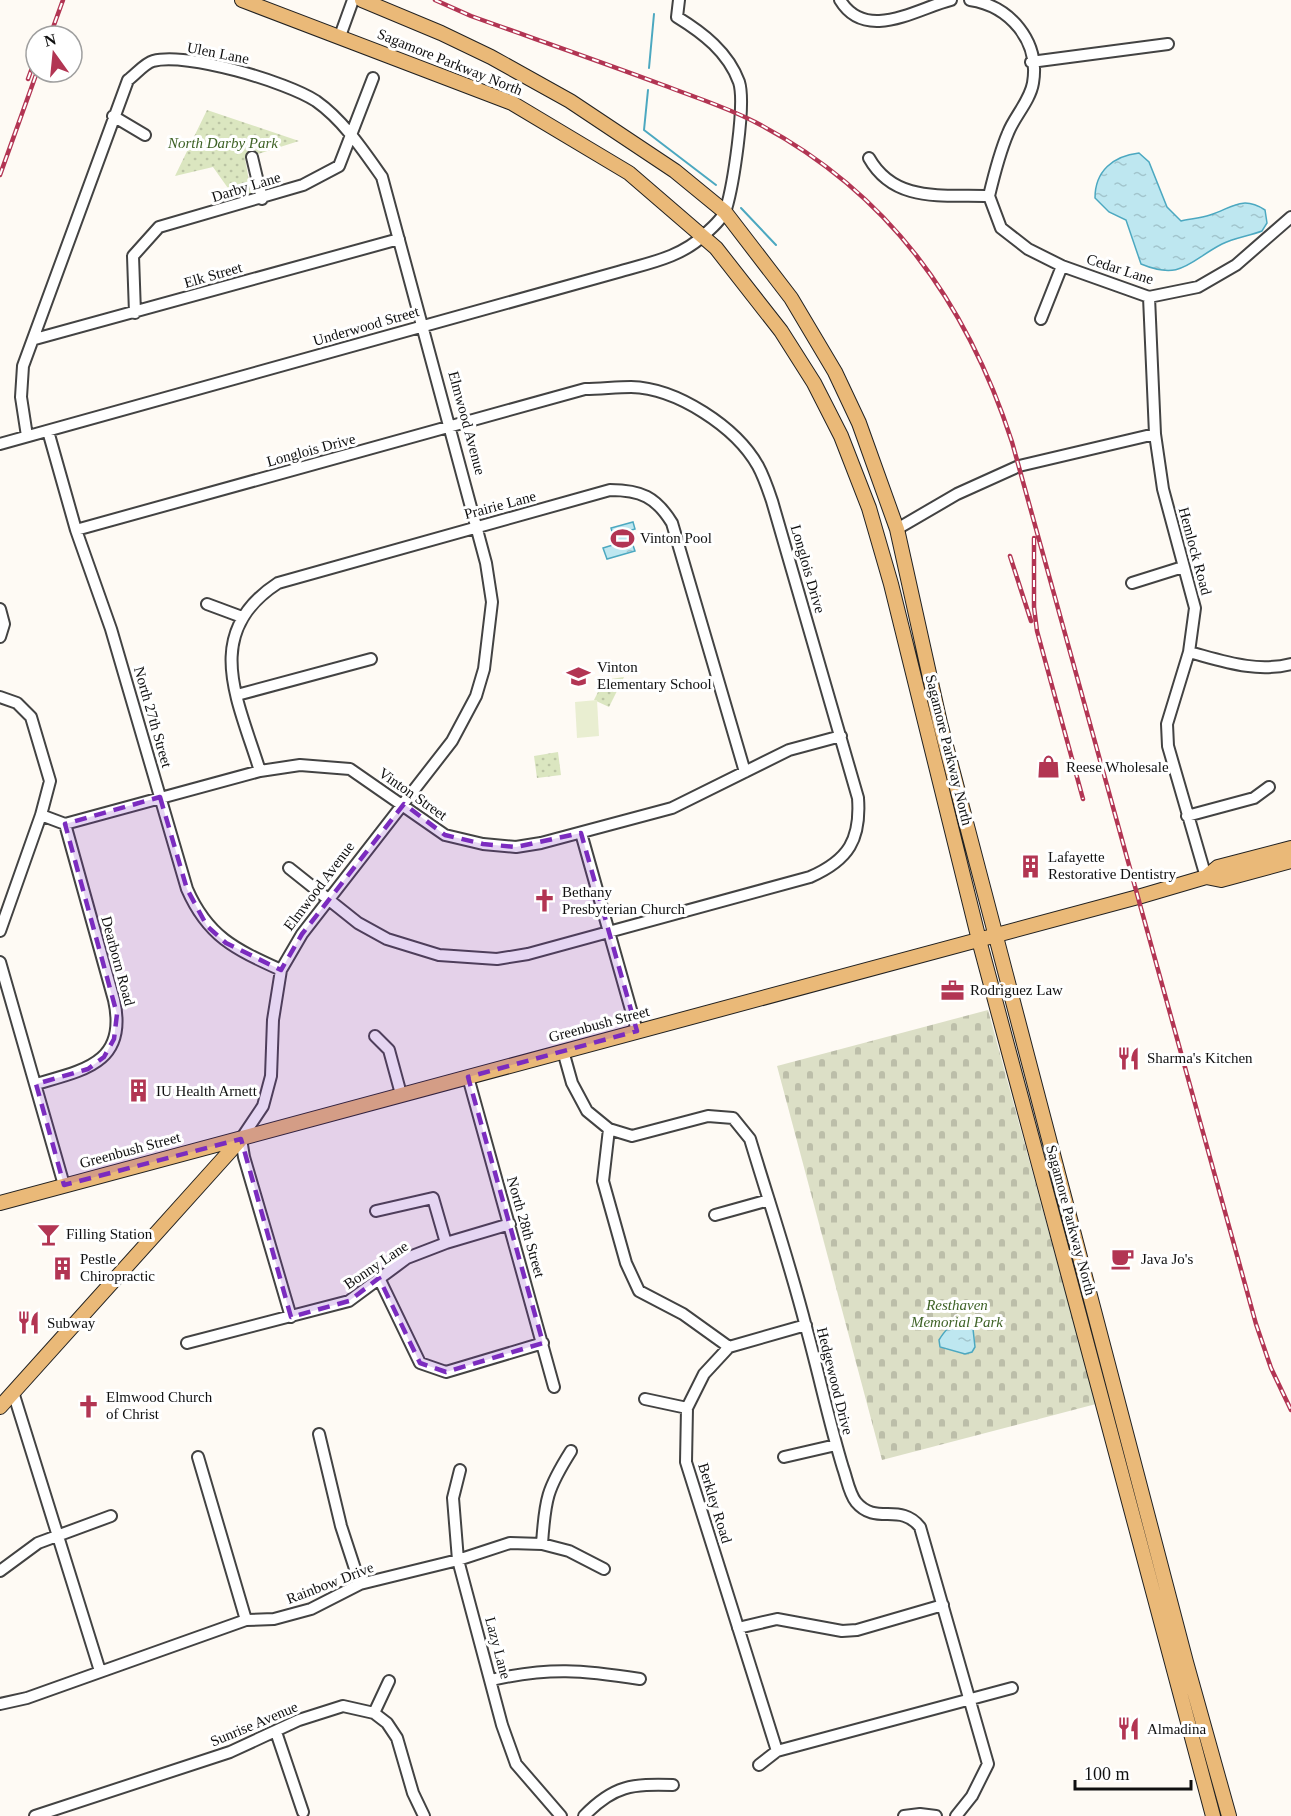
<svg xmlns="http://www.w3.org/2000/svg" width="1291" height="1816" font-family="Georgia,serif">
<defs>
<pattern id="grass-dots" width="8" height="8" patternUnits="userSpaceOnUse" patternTransform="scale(1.5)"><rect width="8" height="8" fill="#dbe6c0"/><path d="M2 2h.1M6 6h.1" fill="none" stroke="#bbc4a4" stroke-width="1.8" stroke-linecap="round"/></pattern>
<pattern id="cemetery-stones" width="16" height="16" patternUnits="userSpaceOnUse" patternTransform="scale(1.5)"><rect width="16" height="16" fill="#dcdfc6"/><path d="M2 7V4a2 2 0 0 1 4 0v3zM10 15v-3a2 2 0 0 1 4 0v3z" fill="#bcbea9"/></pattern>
<pattern id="water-ripples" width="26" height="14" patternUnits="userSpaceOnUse" patternTransform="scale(1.5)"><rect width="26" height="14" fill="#bee7f0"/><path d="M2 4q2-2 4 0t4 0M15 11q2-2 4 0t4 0" fill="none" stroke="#a2c5cd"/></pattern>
</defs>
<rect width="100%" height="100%" fill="#fefaf4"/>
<path fill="url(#grass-dots)" d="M 207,110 L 299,141 L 245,158 L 251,193 L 235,198 L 213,167 L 175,176 Z
M 624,677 L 609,707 L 594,700 L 604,680 Z
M 558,752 L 561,775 L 537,778 L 534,756 Z"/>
<path fill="url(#cemetery-stones)" d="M 988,1010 L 1096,1404 L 882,1460 L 777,1066 Z"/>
<path fill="#e9eed1" d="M 597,700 L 599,736 L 577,738 L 575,702 Z"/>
<path fill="url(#water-ripples)" stroke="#4ca8c0" stroke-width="1.5" d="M 1139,153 L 1149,162 L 1167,207 L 1181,221 C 1190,219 1201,218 1210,215 C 1232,208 1242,195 1265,210 L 1267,223 L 1262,231 C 1249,236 1234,238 1222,244 C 1189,261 1182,281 1141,264 L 1126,220 L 1109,212 L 1095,198 C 1095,171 1113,156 1139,153 Z
M 633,522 L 635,529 L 628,531 L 635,551 L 607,559 L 603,548 L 616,544 L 611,528 Z
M 962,1322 L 973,1329 L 975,1347 L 972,1352 L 965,1354 L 940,1347 L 939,1340 C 945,1330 951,1324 962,1322 Z"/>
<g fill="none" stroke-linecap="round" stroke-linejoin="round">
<path stroke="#4ca8c0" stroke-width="2" d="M 649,68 L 654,14
M 648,90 L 644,130 L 716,185
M 741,208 L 776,245"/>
<defs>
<path id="minor" d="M 840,0 C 866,43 918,8 951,0
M 970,0 C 1010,6 1040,41 1033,83 C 1030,101 1014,117 1008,133 C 999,154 994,175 989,196
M 340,36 L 353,0
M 1031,62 L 1168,44
M 113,116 L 145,135
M 252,157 L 262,199
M 869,158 C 895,204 944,194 989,196
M 989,196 L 1001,228 L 1028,249 L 1062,266 L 1149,297 L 1198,287 L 1236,265 L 1291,217
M 1149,297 L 1155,434 L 1163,489 L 1195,608 L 1189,652 L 1167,724 L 1168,746 L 1206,877
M 135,313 L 133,256 L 159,227 L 303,185 L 339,166 L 373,78
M 1041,319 L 1062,266
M 35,339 L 399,239
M 48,431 L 76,530 L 111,629 L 187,889 C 208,937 235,949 281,970
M 27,436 L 21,397 L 23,366 L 128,80 C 135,75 145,63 153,61 C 187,52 287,82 316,101 C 343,120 363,150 382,177 L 486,563 L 492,602 L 484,669 L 476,696 L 452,741 L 302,934 L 281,970 L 273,1020 L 271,1076 L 263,1106 L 241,1139 L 244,1157 L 291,1317
M 0,444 L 618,272 C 649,263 682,257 705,234 C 712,228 723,218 726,209 C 733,186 746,104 739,82 C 728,52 703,33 677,17 L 679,0
M 897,529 L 957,494 L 1019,466 L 1155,434
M 76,530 L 585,389 C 600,389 616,387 631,387 C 677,388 736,427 758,466 C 764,477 768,489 772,501 L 858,798 C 861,839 849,860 810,877 L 528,954 L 497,959 L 439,955 L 387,939 L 358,923 L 289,868
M 1132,583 L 1183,567
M 207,604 L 242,617
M 0,609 L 4,624 L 0,637
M 1189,652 C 1223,661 1256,673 1291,664
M 237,695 L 371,659
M 0,697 L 17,703 L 31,717 L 50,781 L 41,815 L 0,931
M 260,771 C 238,700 201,633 278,583 L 610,490 C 641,490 656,497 672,523 L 745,772
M 1187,816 L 1254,798 L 1269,787
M 65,824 L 260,771 L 300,765 L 350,769 L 445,835 L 483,844 L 516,847 L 541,843 L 672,808 L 789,750 L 841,736
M 581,833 L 637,1031
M 0,962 L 64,1185
M 375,1036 L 389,1050 L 401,1094
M 563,1051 L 572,1083 L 587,1111 L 609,1129 L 632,1136 L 708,1116 L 733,1118 L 750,1139 C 769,1202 790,1264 806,1327 C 819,1374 829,1422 843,1468 C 847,1479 849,1493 856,1502 C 876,1526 900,1502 920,1527 L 988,1764 L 972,1796 L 956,1816
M 468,1077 L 554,1387
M 36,1084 C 84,1070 128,1063 114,1000 L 65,824 L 41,815
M 609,1129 L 603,1181 L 626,1263 L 639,1291 L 683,1314 L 729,1347
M 376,1211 L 433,1198 L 446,1243
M 715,1215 L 769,1200
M 379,1278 L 420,1363 L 446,1372 L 543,1343
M 187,1343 L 349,1301 L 407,1258 L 446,1243 L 510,1224
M 13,1392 L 100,1671
M 645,1399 L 687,1408
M 319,1434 L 341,1526 L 360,1584
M 198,1457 L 246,1620
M 784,1457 L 836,1445
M 460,1470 L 453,1498 L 458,1560 L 502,1725 L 516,1764 L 561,1816
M 542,1544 C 545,1499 547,1489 571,1451
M 0,1571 L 38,1543 L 111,1516
M 738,1628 L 777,1619 L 842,1631 L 857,1630 L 943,1605
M 491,1680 C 550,1667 582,1670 640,1679
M 0,1704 L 27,1698 L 246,1620 L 274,1619 L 311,1609 L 360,1584 L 458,1560 L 510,1543 L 542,1544 L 569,1551 L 604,1569
M 374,1713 L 389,1681
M 276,1732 L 303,1812
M 777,1751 L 686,1462 L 687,1408 L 704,1374 L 729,1347 L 806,1325
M 759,1765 L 777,1751 L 1012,1688
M 35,1816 L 230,1752 L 299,1720 L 343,1706 L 374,1713 L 387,1723 L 397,1738 L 413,1793 L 424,1816
M 584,1816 C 614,1785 632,1784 673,1785
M 904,1816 L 920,1814 L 936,1816"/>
<path id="major" d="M 242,0 L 512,103 L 629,173 L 716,248 L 781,331 L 814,383 L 841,436 L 869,508 L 891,584 L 979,940 L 1213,1816
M 362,0 L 441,33 L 491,57 L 570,101 L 675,171 L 725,212 L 791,298 L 835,372 L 859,423 L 897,529 L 940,723 L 1186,1662 L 1229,1816
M 1206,877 L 1221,880 L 1291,861
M 0,1203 L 1138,897 L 1206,877 L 1218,867 L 1291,848
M 0,1407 L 241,1139"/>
</defs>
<use href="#minor" stroke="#434343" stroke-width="14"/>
<use href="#major" stroke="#212121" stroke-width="16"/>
<use href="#minor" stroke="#fff" stroke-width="10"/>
<use href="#major" stroke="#eab978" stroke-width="14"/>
<defs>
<path id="rail" d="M 435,0 L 471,16 C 535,39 599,61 663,85 C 694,97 726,107 755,122 C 888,191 967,303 1012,442 L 1256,1324 L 1271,1368 L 1291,1410
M 50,36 L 63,0
M 28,79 L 36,57
M 0,175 L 37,72
M 1034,538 L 1034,607 L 1037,631 L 1083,799
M 1010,556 L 1031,621"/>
</defs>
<use href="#rail" stroke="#b23553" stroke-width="4.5"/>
<use href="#rail" stroke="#fff" stroke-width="2" stroke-dasharray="7" stroke-linecap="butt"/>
</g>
<path fill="#7b2cbf" fill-opacity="0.2" stroke="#7b2cbf" stroke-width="4.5" stroke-dasharray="12 8" stroke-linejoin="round" d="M 160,797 L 187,889 L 207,926 L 226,943 L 281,970 L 302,934 L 404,804 L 445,835 L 483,844 L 516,847 L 581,833 L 637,1031 L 468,1077 L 543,1343 L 446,1372 L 420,1363 L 379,1278 L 349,1301 L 291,1317 L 241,1139 L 64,1185 L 36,1084 L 88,1069 L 104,1057 L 114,1039 L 117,1014 L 65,824 Z"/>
<defs>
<symbol id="stadium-bare" viewBox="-9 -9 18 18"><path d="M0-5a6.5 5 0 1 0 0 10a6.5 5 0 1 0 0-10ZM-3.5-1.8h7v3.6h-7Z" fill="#b23553" stroke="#fff" stroke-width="2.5" paint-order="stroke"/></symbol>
<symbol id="school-bare" viewBox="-9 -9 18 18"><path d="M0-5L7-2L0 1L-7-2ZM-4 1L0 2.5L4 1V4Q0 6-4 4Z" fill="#b23553" stroke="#fff" stroke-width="2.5" paint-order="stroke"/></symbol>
<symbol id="shop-bare" viewBox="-9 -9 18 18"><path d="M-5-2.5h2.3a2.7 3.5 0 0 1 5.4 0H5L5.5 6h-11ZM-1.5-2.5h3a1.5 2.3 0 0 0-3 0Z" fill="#b23553" stroke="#fff" stroke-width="2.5" paint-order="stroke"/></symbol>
<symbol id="building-bare" viewBox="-9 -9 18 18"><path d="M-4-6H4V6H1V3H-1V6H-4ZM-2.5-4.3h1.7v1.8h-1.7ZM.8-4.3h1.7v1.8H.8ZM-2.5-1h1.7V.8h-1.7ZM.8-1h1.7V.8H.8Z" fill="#b23553" stroke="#fff" stroke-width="2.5" paint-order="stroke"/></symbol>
<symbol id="church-bare" viewBox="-9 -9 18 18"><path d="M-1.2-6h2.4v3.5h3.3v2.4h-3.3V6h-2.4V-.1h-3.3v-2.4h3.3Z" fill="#b23553" stroke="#fff" stroke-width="2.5" paint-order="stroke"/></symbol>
<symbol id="office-bare" viewBox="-9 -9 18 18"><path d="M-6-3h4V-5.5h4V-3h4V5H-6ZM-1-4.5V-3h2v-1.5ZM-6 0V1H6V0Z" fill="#b23553" stroke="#fff" stroke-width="2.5" paint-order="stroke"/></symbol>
<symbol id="restaurant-bare" viewBox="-9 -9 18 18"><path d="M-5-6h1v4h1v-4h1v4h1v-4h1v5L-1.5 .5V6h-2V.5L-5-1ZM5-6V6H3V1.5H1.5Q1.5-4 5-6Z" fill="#b23553" stroke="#fff" stroke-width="2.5" paint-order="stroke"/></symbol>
<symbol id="bar-bare" viewBox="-9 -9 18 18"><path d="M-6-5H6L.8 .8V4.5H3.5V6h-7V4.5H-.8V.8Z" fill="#b23553" stroke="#fff" stroke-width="2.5" paint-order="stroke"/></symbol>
<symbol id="cafe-bare" viewBox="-9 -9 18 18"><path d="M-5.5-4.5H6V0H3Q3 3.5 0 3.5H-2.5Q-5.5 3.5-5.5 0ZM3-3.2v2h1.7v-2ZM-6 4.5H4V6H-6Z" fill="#b23553" stroke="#fff" stroke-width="2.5" paint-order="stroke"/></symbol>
</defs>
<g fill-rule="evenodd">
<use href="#stadium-bare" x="606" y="522" width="33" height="33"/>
<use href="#school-bare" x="562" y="660" width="33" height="33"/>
<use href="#shop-bare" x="1032" y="750" width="33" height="33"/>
<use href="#building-bare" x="1014" y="850" width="33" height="33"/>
<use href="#church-bare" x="528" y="884" width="33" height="33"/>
<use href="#office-bare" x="936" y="974" width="33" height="33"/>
<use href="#restaurant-bare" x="1112" y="1042" width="33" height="33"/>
<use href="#building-bare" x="122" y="1074" width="33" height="33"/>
<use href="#bar-bare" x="32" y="1218" width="33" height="33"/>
<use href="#cafe-bare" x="1106" y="1242" width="33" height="33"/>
<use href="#building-bare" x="46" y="1252" width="33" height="33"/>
<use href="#restaurant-bare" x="12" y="1306" width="33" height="33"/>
<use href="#church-bare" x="72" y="1390" width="33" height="33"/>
<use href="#restaurant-bare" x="1112" y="1712" width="33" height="33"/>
</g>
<g text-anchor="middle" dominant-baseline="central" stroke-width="6" stroke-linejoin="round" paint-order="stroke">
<g font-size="15" fill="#101010" stroke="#fff">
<text transform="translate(218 53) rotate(11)">Ulen Lane</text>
<text transform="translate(450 62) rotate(22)">Sagamore Parkway North</text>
<text transform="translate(246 187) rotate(-17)">Darby Lane</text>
<text transform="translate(1120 269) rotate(18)">Cedar Lane</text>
<text transform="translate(213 275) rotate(-16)">Elk Street</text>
<text transform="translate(366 326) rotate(-16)">Underwood Street</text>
<text transform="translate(467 423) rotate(75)">Elmwood Avenue</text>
<text transform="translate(311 450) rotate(-15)">Longlois Drive</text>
<text transform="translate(500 505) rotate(-15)">Prairie Lane</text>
<text transform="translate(1195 551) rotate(75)">Hemlock Road</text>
<text transform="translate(808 569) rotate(74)">Longlois Drive</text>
<text transform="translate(153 717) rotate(74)">North 27th Street</text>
<text transform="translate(949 750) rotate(76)">Sagamore Parkway North</text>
<text transform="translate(413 794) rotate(35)">Vinton Street</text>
<text transform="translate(319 886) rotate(-53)">Elmwood Avenue</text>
<text transform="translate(118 961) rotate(75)">Dearborn Road</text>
<text transform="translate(599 1024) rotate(-15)">Greenbush Street</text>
<text transform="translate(130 1150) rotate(-15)">Greenbush Street</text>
<text transform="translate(1071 1220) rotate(75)">Sagamore Parkway North</text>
<text transform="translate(526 1227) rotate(74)">North 28th Street</text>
<text transform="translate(376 1265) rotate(-34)">Bonny Lane</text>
<text transform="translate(835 1381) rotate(76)">Hedgewood Drive</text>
<text transform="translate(715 1503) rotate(73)">Berkley Road</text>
<text transform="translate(330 1583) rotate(-21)">Rainbow Drive</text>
<text transform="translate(498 1648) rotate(75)">Lazy Lane</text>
<text transform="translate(254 1724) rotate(-23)">Sunrise Avenue</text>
</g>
<g font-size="15" font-style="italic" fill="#3e6226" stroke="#fff">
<text x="223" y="143">North Darby Park</text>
<text x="957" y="1305">Resthaven<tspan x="957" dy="17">Memorial Park</tspan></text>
</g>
<g font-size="15" fill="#101010" stroke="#fff" text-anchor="start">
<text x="640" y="538">Vinton Pool</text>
<text x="597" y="667">Vinton<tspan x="597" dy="17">Elementary School</tspan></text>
<text x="1066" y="767">Reese Wholesale</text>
<text x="1048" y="857">Lafayette<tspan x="1048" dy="17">Restorative Dentistry</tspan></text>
<text x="562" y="892">Bethany<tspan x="562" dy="17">Presbyterian Church</tspan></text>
<text x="970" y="990">Rodriguez Law</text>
<text x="1147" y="1058">Sharma's Kitchen</text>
<text x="156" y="1091">IU Health Arnett</text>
<text x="66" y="1234">Filling Station</text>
<text x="80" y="1259">Pestle<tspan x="80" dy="17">Chiropractic</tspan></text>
<text x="1141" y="1259">Java Jo's</text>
<text x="47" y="1323">Subway</text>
<text x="106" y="1397">Elmwood Church<tspan x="106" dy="17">of Christ</tspan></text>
<text x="1147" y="1729">Almadina</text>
</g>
</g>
<g transform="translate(54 54) rotate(345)"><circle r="28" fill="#ffffff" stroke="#9f9f9f" stroke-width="1.5"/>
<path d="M0-4.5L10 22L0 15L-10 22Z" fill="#b23553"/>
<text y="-9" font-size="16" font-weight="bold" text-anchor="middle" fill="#101010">N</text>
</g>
<path d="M1075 1780v9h116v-9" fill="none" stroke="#101010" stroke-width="3"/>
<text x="1084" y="1780" font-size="18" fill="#101010" stroke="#ffffff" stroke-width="4.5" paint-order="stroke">100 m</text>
</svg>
